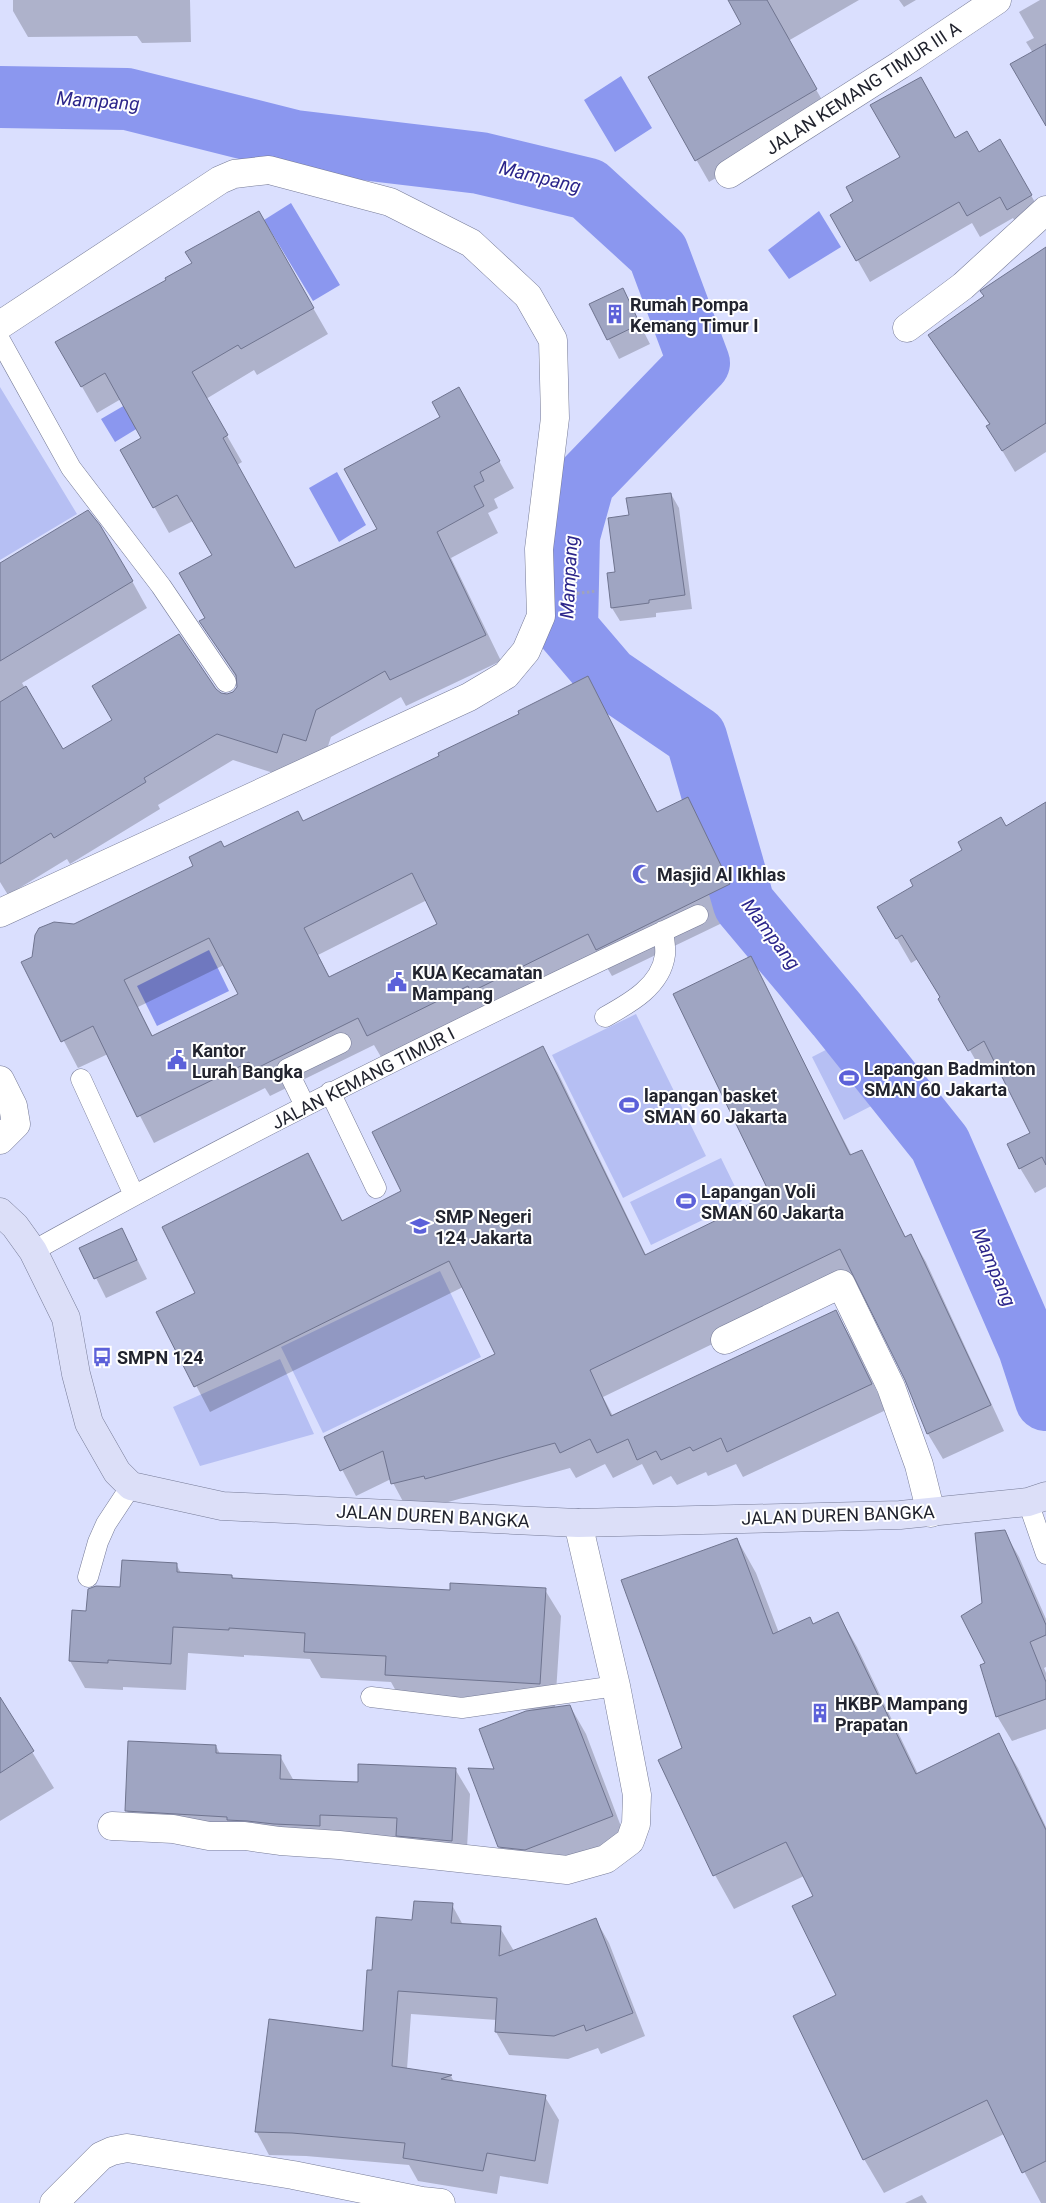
<svg xmlns="http://www.w3.org/2000/svg" width="1046" height="2203" font-family="Roboto,sans-serif">
<rect width="100%" height="100%" fill="#dadffe"/>
<path fill="#b6bff3" d="M 0,387 L 77,514 L 0,560 Z
M 636,1014 L 706,1156 L 623,1198 L 552,1055 Z
M 853,1036 L 885,1099 L 844,1120 L 812,1057 Z
M 721,1158 L 742,1201 L 651,1245 L 630,1202 Z
M 440,1271 L 481,1357 L 323,1433 L 281,1347 Z
M 280,1359 L 314,1434 L 200,1466 L 173,1407 Z"/>
<path fill="#8b97ef" d="M 621,76 L 652,128 L 615,152 L 584,100 Z
M 291,203 L 340,285 L 313,301 L 264,220 Z
M 819,211 L 841,247 L 789,279 L 768,250 Z
M 156,387 L 169,409 L 115,442 L 101,419 Z
M 337,472 L 366,525 L 339,542 L 309,488 Z
M 209,950 L 229,991 L 157,1026 L 137,986 Z"/>
<path fill="#0003" fill-rule="evenodd" d="M 13,0 L 190,0 L 191,42 L 142,43 L 137,36 L 28,37 L 13,11 Z
M 729,0 L 859,0 L 788,41 L 829,112 L 709,182 L 649,77 L 743,25 Z
M 899,0 L 916,0 L 904,7 Z
M 1040,0 L 1046,0 L 1046,123 L 1033,53 L 1026,42 L 1034,38 L 1019,12 Z
M 955,139 L 978,153 L 1000,141 L 1044,218 L 1021,231 L 1013,218 L 980,237 L 972,223 L 870,282 L 832,215 Z
M 258,212 L 328,334 L 257,375 L 254,370 L 206,399 L 242,462 L 237,465 L 295,569 L 378,530 L 474,415 L 514,488 L 494,499 L 498,508 L 488,513 L 498,533 L 451,558 L 501,661 L 406,706 L 401,697 L 331,737 L 321,767 L 298,760 L 292,779 L 233,760 L 158,805 L 160,809 L 70,864 L 67,859 L 8,895 L 0,882 L 0,565 L 132,581 L 147,608 L 22,683 L 63,751 L 216,690 L 221,694 L 228,695 L 238,688 L 239,682 L 201,622 L 206,619 L 213,555 L 193,521 L 169,533 L 122,450 L 142,439 L 121,399 L 97,413 L 57,343 L 168,280 L 194,264 Z
M 1046,255 L 1046,452 L 1015,472 L 988,427 L 990,425 L 942,356 L 929,335 Z
M 622,289 L 650,344 L 619,359 L 591,305 Z
M 671,494 L 679,508 L 692,609 L 656,613 L 656,617 L 620,621 L 612,608 L 616,573 L 630,516 Z
M 588,677 L 658,813 L 687,798 L 703,825 L 745,912 L 612,976 L 603,961 L 384,1062 L 374,1045 L 270,1096 L 265,1088 L 154,1143 L 108,1054 L 78,1068 L 23,963 L 33,958 L 40,929 L 54,923 L 74,926 L 195,866 L 223,849 L 303,823 L 441,756 ZM 427,900 L 439,924 L 330,978 L 318,955 ZM 224,965 L 239,995 L 153,1037 L 138,1007 Z
M 1046,803 L 1046,1187 L 1035,1193 L 1020,1168 L 1031,1133 L 998,1067 L 984,1075 L 918,959 L 911,963 L 879,908 Z
M 750,958 L 852,1156 L 861,1151 L 906,1238 L 911,1236 L 926,1262 L 1004,1431 L 943,1459 L 928,1434 L 906,1380 L 855,1275 L 603,1397 L 613,1416 L 836,1312 L 851,1338 L 886,1410 L 743,1477 L 736,1464 L 708,1476 L 706,1472 L 677,1485 L 671,1476 L 653,1485 L 642,1464 L 613,1478 L 605,1464 L 576,1478 L 570,1468 L 441,1504 L 439,1502 L 407,1509 L 391,1479 L 356,1496 L 325,1437 L 497,1354 L 463,1287 L 210,1412 L 158,1313 L 197,1294 L 307,1155 L 343,1222 L 403,1192 L 543,1048 L 558,1073 L 646,1255 L 772,1194 Z
M 122,1229 L 147,1279 L 106,1298 L 81,1248 Z
M 1004,1531 L 1019,1557 L 1046,1619 L 1046,1667 L 1044,1668 L 1046,1673 L 1046,1729 L 1012,1741 L 997,1716 L 987,1663 L 983,1603 Z
M 737,1539 L 756,1573 L 779,1633 L 813,1626 L 838,1614 L 857,1647 L 918,1774 L 998,1735 L 1018,1768 L 1046,1827 L 1046,2203 L 1041,2203 L 1004,2134 L 884,2193 L 864,2159 L 837,1995 L 814,1897 L 804,1876 L 734,1909 L 715,1875 L 659,1760 L 684,1748 Z
M 176,1564 L 181,1573 L 232,1576 L 234,1579 L 451,1591 L 545,1590 L 561,1616 L 555,1708 L 570,1706 L 586,1734 L 628,1845 L 516,1875 L 499,1846 L 496,1770 L 535,1710 L 402,1702 L 391,1682 L 321,1678 L 310,1659 L 244,1655 L 244,1657 L 188,1653 L 186,1690 L 123,1687 L 123,1690 L 85,1688 L 70,1661 L 73,1611 L 87,1612 L 121,1589 Z
M 0,1699 L 54,1788 L 0,1821 Z
M 216,1746 L 220,1754 L 280,1756 L 294,1781 L 359,1784 L 455,1769 L 470,1794 L 466,1866 L 142,1836 L 127,1811 Z
M 452,1905 L 463,1925 L 500,1928 L 514,1951 L 596,1920 L 609,1943 L 645,2036 L 601,2054 L 598,2048 L 568,2059 L 509,2055 L 496,2032 L 497,2020 L 411,2014 L 407,2069 L 451,2076 L 454,2082 L 545,2097 L 559,2120 L 548,2184 L 500,2176 L 497,2194 L 418,2181 L 409,2165 L 306,2156 L 269,2155 L 256,2131 L 364,2032 L 373,1972 L 413,1921 Z
M 922,2195 L 927,2203 L 905,2203 Z"/>
<g fill="none" stroke-linecap="round" stroke-linejoin="round">
<path stroke="#8b97ef" stroke-width="62" d="M 0,97 L 127,99 L 295,141 L 480,163 L 588,189 L 658,253 L 699,363 L 584,482 L 569,536 L 567,629 L 608,677 L 696,737 L 744,904 L 837,1015 L 940,1144 L 1029,1348 L 1046,1400"/>
</g>
<path fill="#9fa5c2" stroke="#6f748f" fill-rule="evenodd" d="M 728,0 L 767,0 L 817,89 L 695,161 L 648,77 L 741,24 Z
M 1046,44 L 1046,126 L 1010,64 Z
M 921,77 L 955,138 L 967,131 L 979,152 L 1000,139 L 1032,195 L 1007,210 L 1000,197 L 967,216 L 959,202 L 856,261 L 830,215 L 853,201 L 846,187 L 900,157 L 870,105 Z
M 259,211 L 314,308 L 241,349 L 238,345 L 192,372 L 228,435 L 223,438 L 295,568 L 377,529 L 344,469 L 440,417 L 432,402 L 459,387 L 500,461 L 480,472 L 484,481 L 474,486 L 484,506 L 437,532 L 486,635 L 390,680 L 385,671 L 316,710 L 306,741 L 283,734 L 277,753 L 217,734 L 144,778 L 146,782 L 54,838 L 51,833 L 0,864 L 0,702 L 26,686 L 63,749 L 112,720 L 92,686 L 179,634 L 216,689 L 221,693 L 227,694 L 233,692 L 237,687 L 236,675 L 199,621 L 205,618 L 179,573 L 212,555 L 177,495 L 153,508 L 120,450 L 141,438 L 105,373 L 81,387 L 55,342 L 166,280 L 165,278 L 192,263 L 185,252 Z
M 1046,247 L 1046,423 L 1002,451 L 986,426 L 990,424 L 928,335 L 984,296 L 980,291 Z
M 623,288 L 640,324 L 607,340 L 589,304 Z
M 671,493 L 685,595 L 649,600 L 649,603 L 611,608 L 607,573 L 615,572 L 608,518 L 629,515 L 626,498 Z
M 88,510 L 100,525 L 133,581 L 0,661 L 0,563 Z
M 588,676 L 657,812 L 688,797 L 730,884 L 596,950 L 588,934 L 471,992 L 468,986 L 367,1036 L 358,1018 L 253,1070 L 249,1062 L 137,1117 L 93,1026 L 61,1042 L 21,962 L 32,957 L 35,935 L 39,928 L 54,922 L 74,924 L 193,866 L 189,857 L 221,841 L 224,847 L 298,811 L 303,821 L 439,756 L 438,753 L 519,714 L 518,711 ZM 412,873 L 437,924 L 329,977 L 304,928 ZM 209,938 L 238,994 L 152,1036 L 124,980 Z
M 1046,802 L 1046,1165 L 1042,1157 L 1019,1169 L 1007,1144 L 1030,1133 L 984,1041 L 968,1051 L 938,999 L 940,997 L 902,935 L 896,939 L 877,907 L 913,886 L 910,880 L 962,850 L 958,842 L 1001,817 L 1006,826 Z
M 751,956 L 850,1155 L 862,1150 L 905,1237 L 911,1234 L 991,1405 L 927,1434 L 905,1380 L 840,1249 L 590,1370 L 611,1416 L 836,1310 L 872,1384 L 727,1452 L 721,1438 L 693,1451 L 690,1447 L 661,1460 L 656,1451 L 637,1460 L 628,1439 L 597,1453 L 590,1439 L 560,1453 L 555,1443 L 425,1479 L 424,1476 L 391,1484 L 383,1451 L 340,1471 L 324,1437 L 495,1354 L 449,1261 L 194,1387 L 156,1312 L 195,1293 L 162,1227 L 308,1153 L 342,1221 L 401,1191 L 372,1132 L 543,1046 L 645,1255 L 770,1194 L 673,994 Z
M 122,1228 L 137,1260 L 94,1279 L 79,1248 Z
M 1005,1530 L 1046,1625 L 1046,1635 L 1030,1642 L 1046,1682 L 1046,1699 L 996,1717 L 980,1665 L 985,1663 L 961,1616 L 982,1603 L 975,1533 Z
M 737,1538 L 773,1634 L 810,1617 L 813,1624 L 838,1612 L 916,1774 L 999,1733 L 1046,1830 L 1046,2161 L 1022,2173 L 987,2100 L 863,2160 L 793,2016 L 836,1995 L 792,1906 L 813,1896 L 786,1842 L 713,1876 L 658,1760 L 682,1748 L 621,1580 Z
M 122,1560 L 177,1563 L 177,1572 L 232,1575 L 232,1578 L 450,1590 L 450,1583 L 546,1588 L 540,1684 L 385,1675 L 386,1656 L 304,1652 L 305,1633 L 229,1628 L 229,1630 L 173,1627 L 171,1664 L 108,1660 L 108,1663 L 69,1661 L 72,1610 L 86,1611 L 88,1589 L 96,1586 L 120,1587 Z
M 0,1697 L 34,1751 L 0,1773 Z
M 570,1705 L 613,1816 L 525,1850 L 498,1847 L 468,1768 L 494,1769 L 479,1729 L 526,1711 Z
M 128,1741 L 216,1745 L 216,1753 L 281,1755 L 280,1779 L 358,1782 L 358,1764 L 456,1768 L 452,1841 L 396,1836 L 397,1818 L 320,1815 L 320,1826 L 274,1824 L 247,1821 L 227,1820 L 227,1817 L 125,1811 Z
M 414,1901 L 453,1903 L 451,1923 L 501,1926 L 499,1956 L 596,1918 L 633,2013 L 586,2031 L 584,2025 L 554,2036 L 495,2032 L 497,1998 L 398,1991 L 392,2066 L 452,2075 L 441,2079 L 546,2095 L 535,2161 L 487,2153 L 483,2171 L 403,2158 L 405,2143 L 292,2133 L 255,2132 L 269,2019 L 363,2031 L 367,1970 L 372,1970 L 376,1917 L 412,1920 Z"/>
<g fill="none" stroke-linecap="round" stroke-linejoin="round">
<defs>
<path id="lane" d="M 0,340 L 71,468 L 161,586 L 226,682
M 605,1017 C 630,1003 661,986 665,955 C 666,948 664,939 663,931
M 81,1079 L 134,1195
M 330,1092 L 376,1188
M 305,1106 L 287,1069 L 341,1043
M 33,1251 C 250,1130 473,1020 698,915
M 1028,1502 L 1046,1554
M 88,1577 L 98,1542 L 106,1524 L 131,1486
M 371,1697 L 462,1708 L 616,1686"/>
<path id="street" d="M 729,174 L 900,65 L 997,0
M 0,325 L 220,180 L 234,174 L 269,170 L 390,202 L 471,243 L 528,296 L 553,340 L 555,418 L 539,549 L 541,616 L 526,651 L 506,675 L 469,697 L 0,913
M 907,328 L 963,286 L 1046,210
M 0,1080 L 13,1106 L 16,1124 L 0,1140
M 725,1340 L 841,1284 L 891,1387 L 919,1465 L 931,1513
M 112,1826 L 173,1829 L 209,1836 L 245,1836 L 280,1841 L 339,1845 L 567,1870 L 606,1859 L 630,1841 L 636,1824 L 637,1795 L 616,1686 L 578,1523
M 54,2203 L 101,2156 L 112,2151 L 127,2148 L 293,2175 L 422,2201 L 441,2203"/>
<path id="secondary" d="M 0,1212 L 15,1226 L 33,1251 L 66,1318 L 76,1374 L 89,1423 L 117,1472 L 131,1486 L 222,1506 L 578,1523 L 900,1515 L 1028,1502 L 1046,1496"/>
</defs>
<use href="#lane" stroke="#767b97" stroke-width="21"/>
<use href="#street" stroke="#767b97" stroke-width="29"/>
<use href="#secondary" stroke="#767b97" stroke-width="29"/>
<path stroke="#9fa3bc" stroke-width="3" stroke-dasharray="2.5 2.5" stroke-linecap="butt" d="M 572,594 L 597,591"/>
<use href="#lane" stroke="#fff" stroke-width="20"/>
<use href="#street" stroke="#fff" stroke-width="28"/>
<use href="#secondary" stroke="#dcdff8" stroke-width="28"/>
</g>
<defs>
<symbol id="building-bare" viewBox="-9 -9 18 18"><path d="M-4-6H4V6H1V3H-1V6H-4ZM-2.5-4.3h1.7v1.8h-1.7ZM.8-4.3h1.7v1.8H.8ZM-2.5-1h1.7V.8h-1.7ZM.8-1h1.7V.8H.8Z" fill="#5c61d9" stroke="#fff" stroke-width="2.5" paint-order="stroke"/></symbol>
<symbol id="mosque-bare" viewBox="-9 -9 18 18"><path d="M3.5-4.9A6 6 0 1 0 3.5 4.9A5 5 0 1 1 3.5-4.9Z" fill="#5c61d9" stroke="#fff" stroke-width="2.5" paint-order="stroke"/></symbol>
<symbol id="civic-bare" viewBox="-9 -9 18 18"><path d="M-.6-6.5H3V-4.5H.6V-3L4-1V1h2V6H-6V1h2V-1L-.6-3ZM-1.2 2.5V6h2.4V2.5Z" fill="#5c61d9" stroke="#fff" stroke-width="2.5" paint-order="stroke"/></symbol>
<symbol id="stadium-bare" viewBox="-9 -9 18 18"><path d="M0-5a6.5 5 0 1 0 0 10a6.5 5 0 1 0 0-10ZM-3.5-1.8h7v3.6h-7Z" fill="#5c61d9" stroke="#fff" stroke-width="2.5" paint-order="stroke"/></symbol>
<symbol id="school-bare" viewBox="-9 -9 18 18"><path d="M0-5L7-2L0 1L-7-2ZM-4 1L0 2.5L4 1V4Q0 6-4 4Z" fill="#5c61d9" stroke="#fff" stroke-width="2.5" paint-order="stroke"/></symbol>
<symbol id="bus-bare" viewBox="-9 -9 18 18"><path d="M-5-6H5V4H4V6H2V4H-2V6H-4V4H-5ZM-3.5-4V0h7V-4ZM-3.5 1.2v1.5H-2V1.2ZM2 1.2v1.5H3.5V1.2Z" fill="#5c61d9" stroke="#fff" stroke-width="2.5" paint-order="stroke"/></symbol>
</defs>
<g fill-rule="evenodd">
<use href="#building-bare" x="601" y="300" width="28" height="28"/>
<use href="#mosque-bare" x="628" y="860" width="28" height="28"/>
<use href="#civic-bare" x="383" y="968" width="28" height="28"/>
<use href="#civic-bare" x="163" y="1046" width="28" height="28"/>
<use href="#stadium-bare" x="835" y="1064" width="28" height="28"/>
<use href="#stadium-bare" x="615" y="1091" width="28" height="28"/>
<use href="#stadium-bare" x="672" y="1187" width="28" height="28"/>
<use href="#school-bare" x="406" y="1212" width="28" height="28"/>
<use href="#bus-bare" x="88" y="1343" width="28" height="28"/>
<use href="#building-bare" x="806" y="1699" width="28" height="28"/>
</g>
<g text-anchor="middle" dominant-baseline="central" stroke-width="4" stroke-linejoin="round" paint-order="stroke">
<g font-size="18" fill="#22242f" stroke="#fff">
<text transform="translate(863 88) rotate(-33)">JALAN KEMANG TIMUR III A</text>
<text transform="translate(363 1078) rotate(-27)">JALAN KEMANG TIMUR I</text>
<text transform="translate(838 1515) rotate(-2)">JALAN DUREN BANGKA</text>
<text transform="translate(433 1516) rotate(3)">JALAN DUREN BANGKA</text>
</g>
<g font-size="18" font-weight="bold" fill="#22242f" stroke="#fff" text-anchor="start">
<text x="630" y="304">Rumah Pompa<tspan x="630" dy="21">Kemang Timur I</tspan></text>
<text x="657" y="874">Masjid Al Ikhlas</text>
<text x="412" y="972">KUA Kecamatan<tspan x="412" dy="21">Mampang</tspan></text>
<text x="192" y="1050">Kantor<tspan x="192" dy="21">Lurah Bangka</tspan></text>
<text x="864" y="1068">Lapangan Badminton<tspan x="864" dy="21">SMAN 60 Jakarta</tspan></text>
<text x="644" y="1095">lapangan basket<tspan x="644" dy="21">SMAN 60 Jakarta</tspan></text>
<text x="701" y="1191">Lapangan Voli<tspan x="701" dy="21">SMAN 60 Jakarta</tspan></text>
<text x="435" y="1216">SMP Negeri<tspan x="435" dy="21">124 Jakarta</tspan></text>
<text x="117" y="1357">SMPN 124</text>
<text x="835" y="1703">HKBP Mampang<tspan x="835" dy="21">Prapatan</tspan></text>
</g>
<g font-size="19" font-style="italic" fill="#2c268b" stroke="#fff">
<text transform="translate(98 101) rotate(4)">Mampang</text>
<text transform="translate(540 177) rotate(14)">Mampang</text>
<text transform="translate(569 577) rotate(-87)">Mampang</text>
<text transform="translate(771 934) rotate(53)">Mampang</text>
<text transform="translate(994 1267) rotate(67)">Mampang</text>
</g>
</g>
</svg>
